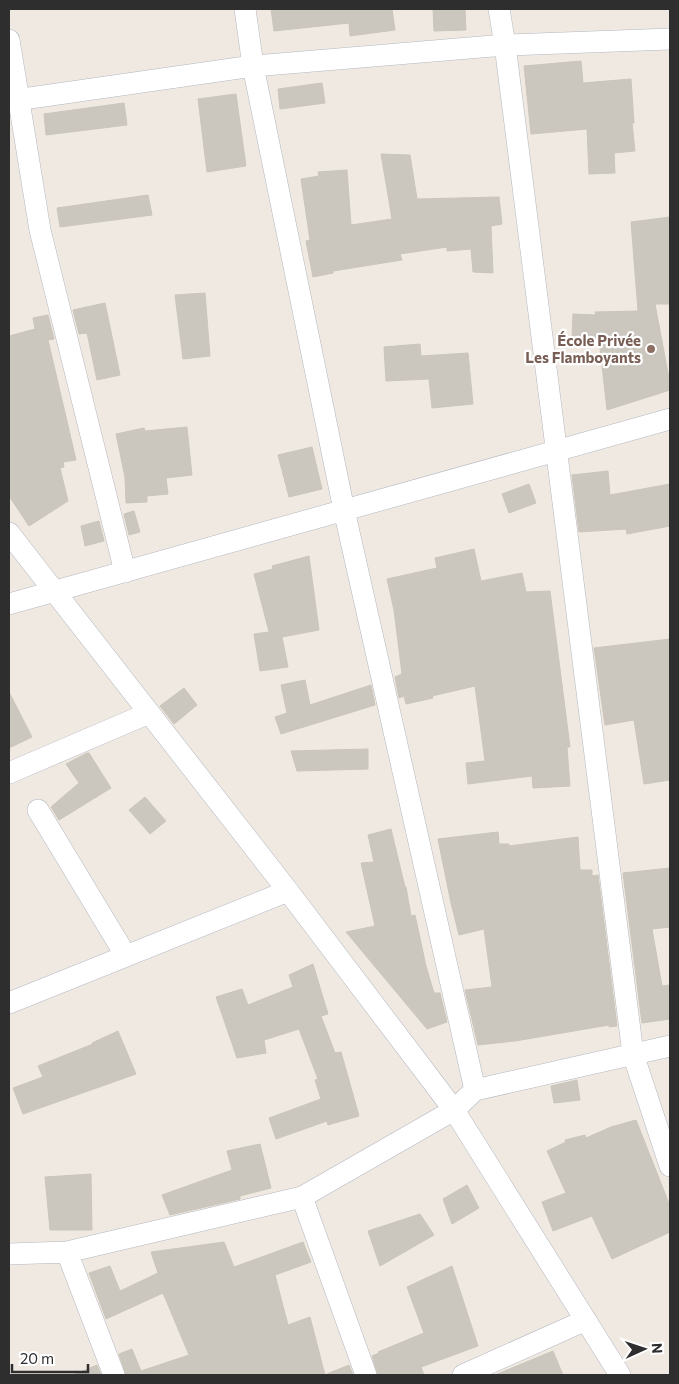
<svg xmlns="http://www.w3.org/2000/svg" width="679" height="1384" font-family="Commissioner,sans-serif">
<rect width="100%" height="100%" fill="#efe9e1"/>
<path fill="#cbc7bf" stroke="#cbc5ba" d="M 271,9 L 392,9 L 395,30 L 350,36 L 349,23 L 274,31 Z
M 433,9 L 465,9 L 466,30 L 434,31 Z
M 581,61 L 583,83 L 631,79 L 634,123 L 632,123 L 635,151 L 614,153 L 615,173 L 589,174 L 587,129 L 531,134 L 524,66 Z
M 322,83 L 325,103 L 280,109 L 278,89 Z
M 236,94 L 246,166 L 207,172 L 198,99 Z
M 124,103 L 127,125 L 46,135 L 44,114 Z
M 381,154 L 410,155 L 417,199 L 499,197 L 502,224 L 491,226 L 493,273 L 473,272 L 471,249 L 447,251 L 447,247 L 400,254 L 402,260 L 333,271 L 333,273 L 313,277 L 306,241 L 310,240 L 301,179 L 319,176 L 318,172 L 347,170 L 351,225 L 392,219 Z
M 148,195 L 152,215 L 60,227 L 57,208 Z
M 670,217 L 670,304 L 655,304 L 670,384 L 670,390 L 607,410 L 599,339 L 572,337 L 573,314 L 596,315 L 595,312 L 638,311 L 631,222 Z
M 205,293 L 210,356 L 183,359 L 175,295 Z
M 105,303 L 120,375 L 97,380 L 87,333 L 79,334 L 73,310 Z
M 48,315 L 54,339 L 48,340 L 76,460 L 63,462 L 64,467 L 60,468 L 68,501 L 29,526 L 9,496 L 9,336 L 35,329 L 33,318 Z
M 420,344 L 421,356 L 468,353 L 473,404 L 432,408 L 429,379 L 386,381 L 384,347 Z
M 187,427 L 192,475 L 166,478 L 168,494 L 147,496 L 147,502 L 126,503 L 125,477 L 116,434 L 144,428 L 145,431 Z
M 312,447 L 322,489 L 289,497 L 278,455 Z
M 608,471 L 610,495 L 670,484 L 670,526 L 627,534 L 626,529 L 579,532 L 572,475 Z
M 529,484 L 536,503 L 509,513 L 502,494 Z
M 134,511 L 140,532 L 129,535 L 124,514 Z
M 99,521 L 104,541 L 85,546 L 81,526 Z
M 474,549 L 481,581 L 522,573 L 526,592 L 550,591 L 570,747 L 567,747 L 570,786 L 533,788 L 532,776 L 468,784 L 466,763 L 485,761 L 475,686 L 432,696 L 433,698 L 406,704 L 404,696 L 399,698 L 395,677 L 402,674 L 394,610 L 387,579 L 437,568 L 435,558 Z
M 309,556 L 319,630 L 282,637 L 288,667 L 260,671 L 254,634 L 269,632 L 254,574 L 273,569 L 272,566 Z
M 670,639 L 670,780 L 644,784 L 634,720 L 605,725 L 594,648 Z
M 305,680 L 310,705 L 371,685 L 375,705 L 281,734 L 275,717 L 287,713 L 281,685 Z
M 184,688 L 197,705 L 174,724 L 160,706 Z
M 9,692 L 32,737 L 9,748 Z
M 368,749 L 368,769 L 297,771 L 291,751 Z
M 87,753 L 89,753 L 111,788 L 59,820 L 51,807 L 79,783 L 66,764 Z
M 145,797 L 166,821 L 150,834 L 129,810 Z
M 391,829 L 405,887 L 406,887 L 411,916 L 415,915 L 426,966 L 434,993 L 440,993 L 447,1022 L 427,1029 L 346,932 L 375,926 L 361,863 L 374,862 L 368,835 Z
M 498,832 L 499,844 L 509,844 L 509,846 L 578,837 L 580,870 L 592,870 L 592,876 L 598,875 L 617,1026 L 609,1027 L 609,1025 L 515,1041 L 478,1045 L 465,990 L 492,987 L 484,929 L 459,935 L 451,903 L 438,839 Z
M 670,868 L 670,927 L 652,929 L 662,986 L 670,985 L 670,1019 L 642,1023 L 623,873 Z
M 313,964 L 328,1014 L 321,1016 L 335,1053 L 341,1052 L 359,1116 L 328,1125 L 327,1121 L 276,1139 L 269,1118 L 321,1099 L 315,1080 L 318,1079 L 299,1029 L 264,1040 L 266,1053 L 237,1058 L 216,997 L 242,989 L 248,1005 L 293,987 L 289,975 Z
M 118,1031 L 136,1074 L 23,1114 L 13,1088 L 43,1077 L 38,1066 L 93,1044 L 92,1043 Z
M 577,1080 L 580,1100 L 554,1103 L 551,1086 Z
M 636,1120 L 670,1206 L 670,1232 L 612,1259 L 592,1216 L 553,1231 L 542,1202 L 566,1193 L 547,1151 L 566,1142 L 565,1140 L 585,1135 L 586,1138 L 611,1127 Z
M 260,1144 L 271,1188 L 240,1196 L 240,1199 L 170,1215 L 162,1195 L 232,1170 L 227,1151 Z
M 91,1174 L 92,1230 L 50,1230 L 45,1177 Z
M 467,1185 L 479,1208 L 452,1224 L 443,1199 Z
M 420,1214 L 434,1235 L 380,1266 L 368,1231 Z
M 224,1242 L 234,1267 L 303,1242 L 311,1262 L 275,1275 L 288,1325 L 310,1317 L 325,1375 L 126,1375 L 119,1354 L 132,1349 L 141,1371 L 189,1355 L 163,1293 L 106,1319 L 89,1273 L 110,1266 L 120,1291 L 158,1273 L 151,1252 Z
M 452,1266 L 478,1346 L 421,1367 L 424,1375 L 378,1375 L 372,1356 L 379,1353 L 378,1352 L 424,1333 L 407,1287 Z
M 553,1351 L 563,1375 L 495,1375 Z
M 97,1365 L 101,1375 L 73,1375 Z
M 349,1365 L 353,1375 L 327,1375 L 327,1374 Z"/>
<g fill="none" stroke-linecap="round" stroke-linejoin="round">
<defs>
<path id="street" d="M 245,9 L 253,66 L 344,510 L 475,1090
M 499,9 L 505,45 L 633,1054 L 670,1166
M 9,40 L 40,230 L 125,572
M 9,101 L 253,66 L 505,45 L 670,39
M 9,533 L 288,891 L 454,1110 L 620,1375
M 9,604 L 670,419
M 9,773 L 149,713
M 38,810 L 126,956
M 9,1003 L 288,891
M 302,1197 L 366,1375
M 67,1252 L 114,1375
M 9,1254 L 67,1252 L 302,1197 L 454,1110 L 475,1090 L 670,1046
M 463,1375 L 586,1320"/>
</defs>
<use href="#street" stroke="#b4b7c1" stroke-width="22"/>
<use href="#street" stroke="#fff" stroke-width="21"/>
</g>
<circle fill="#8d6e63" stroke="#fff" stroke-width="2" cx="651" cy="349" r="5"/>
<g text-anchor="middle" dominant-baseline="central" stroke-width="4.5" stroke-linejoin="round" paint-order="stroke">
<g font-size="15" font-weight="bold" fill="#785e54" stroke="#fff" text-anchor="end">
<text x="641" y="340">École Privée<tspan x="641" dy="17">Les Flamboyants</tspan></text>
</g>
</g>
<rect width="679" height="1384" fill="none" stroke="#2e2e2e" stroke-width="20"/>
<g transform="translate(644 1349) rotate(87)" stroke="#ffffff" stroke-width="4" paint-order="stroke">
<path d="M0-4L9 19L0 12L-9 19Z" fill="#2e2e2e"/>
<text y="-8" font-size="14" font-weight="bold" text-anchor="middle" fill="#2e2e2e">N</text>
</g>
<path d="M12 1364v8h76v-8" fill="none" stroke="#2e2e2e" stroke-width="2.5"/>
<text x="20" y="1364" font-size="15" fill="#2e2e2e" stroke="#ffffff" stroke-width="4" paint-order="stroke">20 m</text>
</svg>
